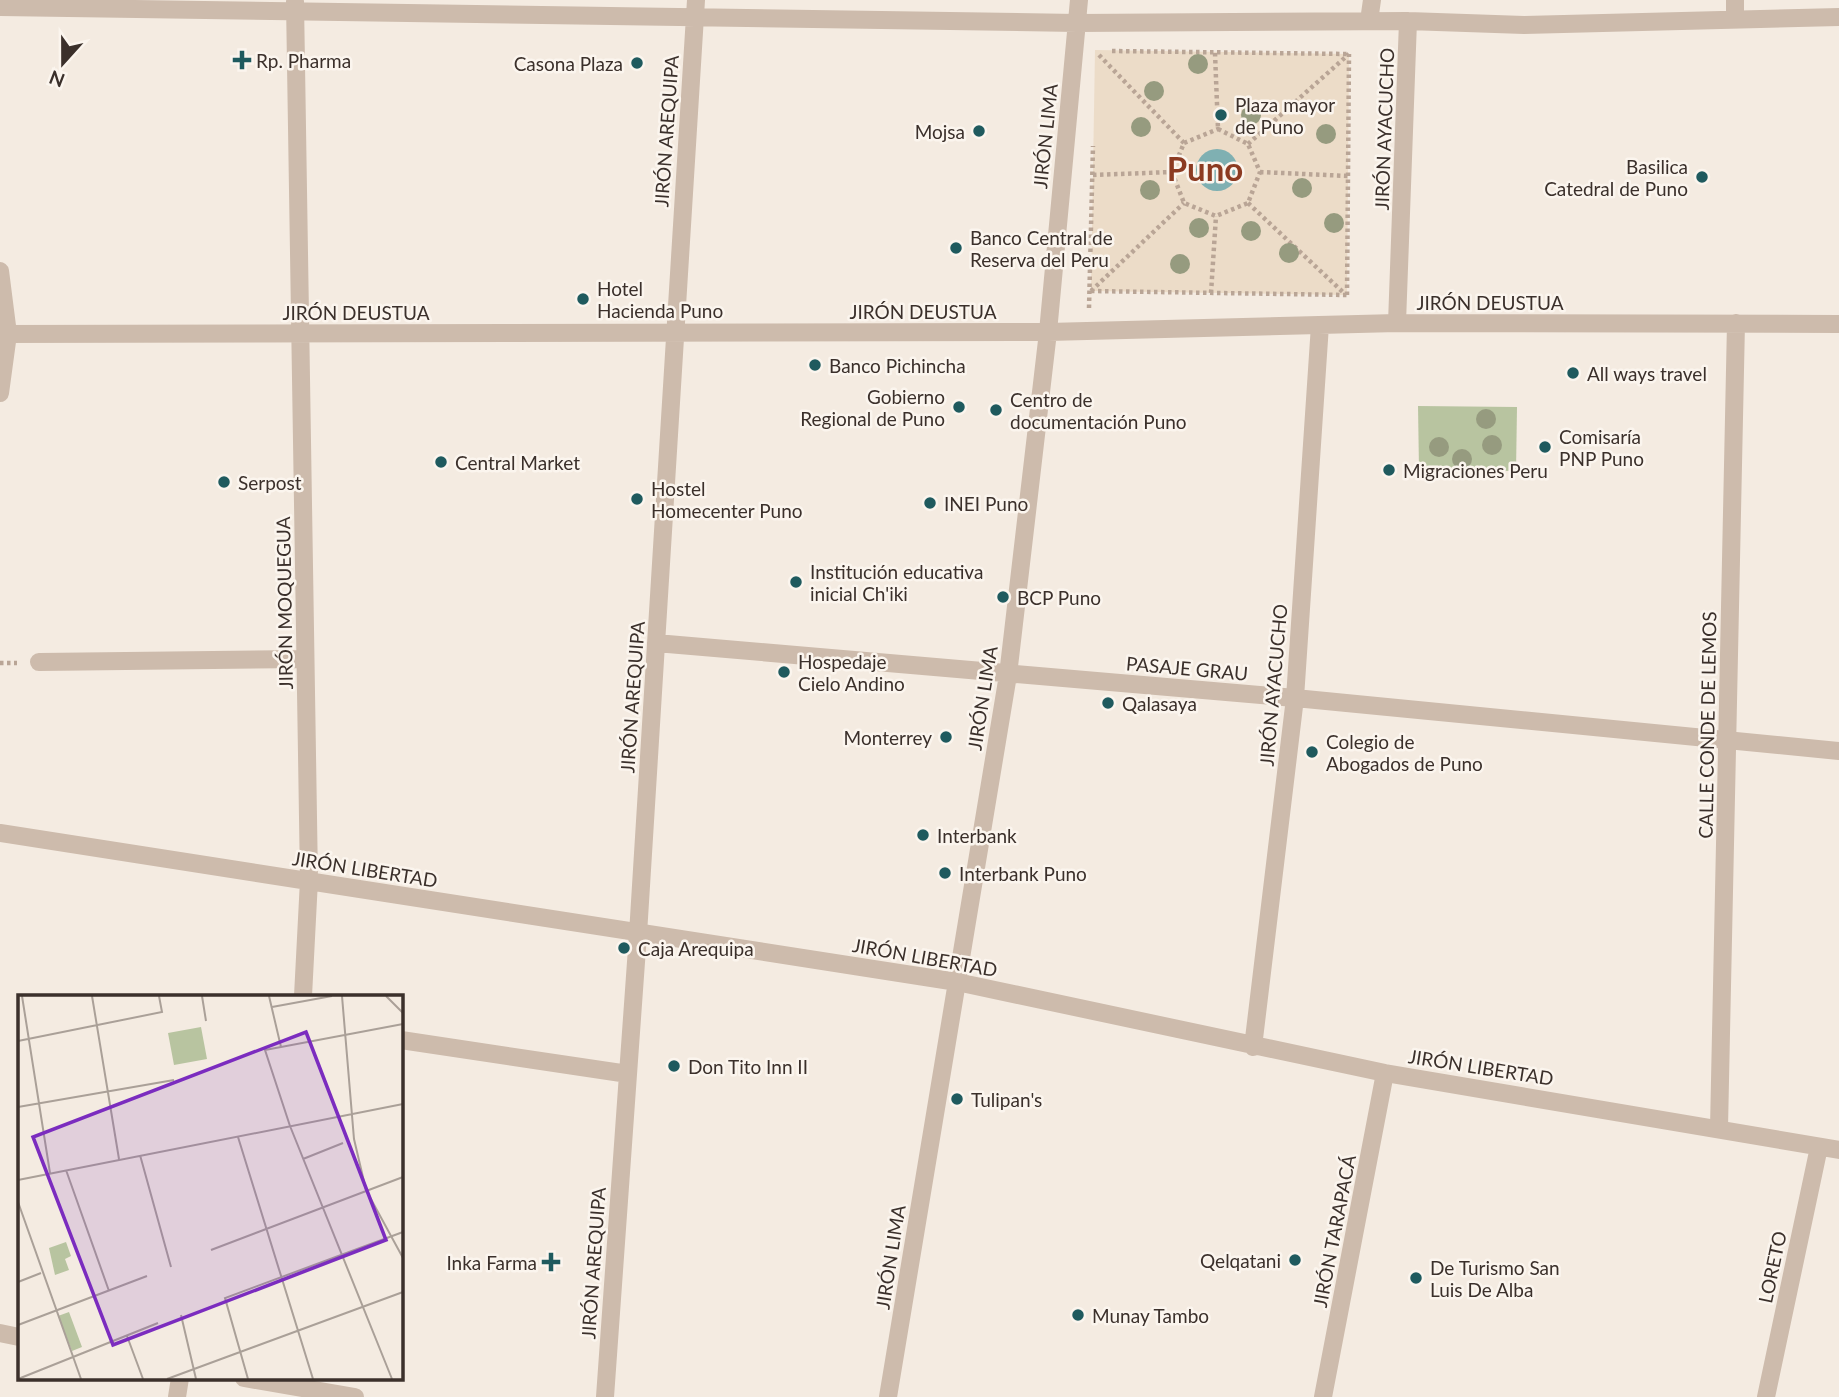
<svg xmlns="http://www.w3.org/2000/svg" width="1839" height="1397" font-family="Lato,sans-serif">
<rect width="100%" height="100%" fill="#f4ebe1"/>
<path fill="#b8c4a0" d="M 1418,406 L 1517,407 L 1516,471 L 1419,470 Z"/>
<path fill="#ecdcc8" d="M 1095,50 L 1349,54 L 1347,295 L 1091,291 Z"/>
<path fill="#7fb0b2" d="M1196 170a21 21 0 1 1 42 0a21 21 0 1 1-42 0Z"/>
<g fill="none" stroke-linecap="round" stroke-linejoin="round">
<path stroke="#b9a596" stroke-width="4.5" stroke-dasharray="3.5 3.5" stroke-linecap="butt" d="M 1112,51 L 1349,54
M 1215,53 L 1218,129
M 1099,55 L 1184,143
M 1218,129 L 1248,144 L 1260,172 L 1248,203 L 1216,216 L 1184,203 L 1172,172 L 1184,143 Z
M 1248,144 L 1349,54
M 1260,172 L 1348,176
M 1093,175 L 1172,172
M 1248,203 L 1346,295
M 1091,291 L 1347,295
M 1091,291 L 1184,203
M 1211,293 L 1216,216
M 1347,295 L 1349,54
M 1089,308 L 1093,146
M 0,663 L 17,663"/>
<path stroke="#cdbbac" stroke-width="18" d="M 295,2 L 309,880 L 303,996
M 0,7 L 1077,23 L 1408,21 L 1524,25 L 1839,17
M 1735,18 L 1735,0
M 1369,21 L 1372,0
M 0,271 L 8,334 L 0,393
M 1397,323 L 1408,21
M 0,334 L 1048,332 L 1397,323 L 1839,324
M 656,643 L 1295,698 L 1839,751
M 39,662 L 305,659
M 0,833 L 957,982 L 1385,1073 L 1839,1150
M 401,1040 L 628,1074
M 1253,1047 L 1295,698 L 1320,325
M 1719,1128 L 1736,323
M 0,1333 L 19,1337
M 244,1378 L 355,1397
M 177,1397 L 180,1378
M 605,1397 L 638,934 L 696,0
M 888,1397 L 1008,675 L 1048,332 L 1079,0
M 1323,1397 L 1385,1073
M 1766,1397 L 1819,1147"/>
</g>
<g fill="#969b7f">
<circle cx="1198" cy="64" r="10"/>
<circle cx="1154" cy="91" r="10"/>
<circle cx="1251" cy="115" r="10"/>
<circle cx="1141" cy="127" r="10"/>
<circle cx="1326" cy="134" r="10"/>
<circle cx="1302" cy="188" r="10"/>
<circle cx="1150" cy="190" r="10"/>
<circle cx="1334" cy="223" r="10"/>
<circle cx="1199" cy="228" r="10"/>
<circle cx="1251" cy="231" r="10"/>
<circle cx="1289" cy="253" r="10"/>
<circle cx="1180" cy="264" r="10"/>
<circle cx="1486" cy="419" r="10"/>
<circle cx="1492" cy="445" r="10"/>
<circle cx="1439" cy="447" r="10"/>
<circle cx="1462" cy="459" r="10"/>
</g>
<g fill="#1f5a5e" stroke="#fbf5ee" stroke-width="2.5">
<path d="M238.5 49.5h7v7h7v7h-7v7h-7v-7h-7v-7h7z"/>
<circle cx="637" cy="63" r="7"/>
<circle cx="1221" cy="115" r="7"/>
<circle cx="979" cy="131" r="7"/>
<circle cx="1702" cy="177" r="7"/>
<circle cx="956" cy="248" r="7"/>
<circle cx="583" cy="299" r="7"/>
<circle cx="815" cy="365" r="7"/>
<circle cx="1573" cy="373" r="7"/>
<circle cx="959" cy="407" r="7"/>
<circle cx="996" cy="410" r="7"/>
<circle cx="1545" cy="447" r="7"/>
<circle cx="441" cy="462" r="7"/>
<circle cx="1389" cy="470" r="7"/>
<circle cx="224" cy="482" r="7"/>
<circle cx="637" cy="499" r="7"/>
<circle cx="930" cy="503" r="7"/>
<circle cx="796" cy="582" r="7"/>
<circle cx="1003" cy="597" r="7"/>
<circle cx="784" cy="672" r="7"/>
<circle cx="1108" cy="703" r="7"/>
<circle cx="946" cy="737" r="7"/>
<circle cx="1312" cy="752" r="7"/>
<circle cx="923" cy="835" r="7"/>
<circle cx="945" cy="873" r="7"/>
<circle cx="624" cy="948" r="7"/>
<circle cx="674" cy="1066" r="7"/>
<circle cx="957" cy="1099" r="7"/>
<circle cx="1295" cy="1260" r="7"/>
<path d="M547.5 1251.5h7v7h7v7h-7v7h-7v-7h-7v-7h7z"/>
<circle cx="1416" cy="1278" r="7"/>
<circle cx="1078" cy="1315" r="7"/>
</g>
<g text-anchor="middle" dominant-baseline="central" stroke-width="5" stroke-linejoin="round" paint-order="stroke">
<g font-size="19" fill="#3b302b" stroke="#fbf5ee" text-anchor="start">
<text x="256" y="60">Rp. Pharma</text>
<text x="623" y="63" text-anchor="end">Casona Plaza</text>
<text x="1235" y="104">Plaza mayor<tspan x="1235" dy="22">de Puno</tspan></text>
<text x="965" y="131" text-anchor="end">Mojsa</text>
<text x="1688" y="166" text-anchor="end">Basilica<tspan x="1688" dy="22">Catedral de Puno</tspan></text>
<text x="970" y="237">Banco Central de<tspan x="970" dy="22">Reserva del Peru</tspan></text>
<text x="597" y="288">Hotel<tspan x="597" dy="22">Hacienda Puno</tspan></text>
<text x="829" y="365">Banco Pichincha</text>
<text x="1587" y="373">All ways travel</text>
<text x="945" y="396" text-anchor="end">Gobierno<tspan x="945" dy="22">Regional de Puno</tspan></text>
<text x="1010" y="399">Centro de<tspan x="1010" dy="22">documentación Puno</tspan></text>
<text x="1559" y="436">Comisaría<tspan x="1559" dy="22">PNP Puno</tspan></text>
<text x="455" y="462">Central Market</text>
<text x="1403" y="470">Migraciones Peru</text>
<text x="238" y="482">Serpost</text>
<text x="651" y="488">Hostel<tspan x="651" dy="22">Homecenter Puno</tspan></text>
<text x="944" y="503">INEI Puno</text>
<text x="810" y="571">Institución educativa<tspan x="810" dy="22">inicial Ch'iki</tspan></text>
<text x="1017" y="597">BCP Puno</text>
<text x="798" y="661">Hospedaje<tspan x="798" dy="22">Cielo Andino</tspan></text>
<text x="1122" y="703">Qalasaya</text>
<text x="932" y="737" text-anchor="end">Monterrey</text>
<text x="1326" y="741">Colegio de<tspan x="1326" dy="22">Abogados de Puno</tspan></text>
<text x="937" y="835">Interbank</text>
<text x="959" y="873">Interbank Puno</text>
<text x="638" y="948">Caja Arequipa</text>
<text x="688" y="1066">Don Tito Inn II</text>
<text x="971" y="1099">Tulipan's</text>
<text x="1281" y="1260" text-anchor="end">Qelqatani</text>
<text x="537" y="1262" text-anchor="end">Inka Farma</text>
<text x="1430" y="1267">De Turismo San<tspan x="1430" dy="22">Luis De Alba</tspan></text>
<text x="1092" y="1315">Munay Tambo</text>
</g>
<g font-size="19" fill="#3b302b" stroke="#fbf5ee">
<text transform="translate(1384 129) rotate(-88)">JIRÓN AYACUCHO</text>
<text transform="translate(666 131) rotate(-86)">JIRÓN AREQUIPA</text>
<text transform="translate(1045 136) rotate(-84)">JIRÓN LIMA</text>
<text x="1490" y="302">JIRÓN DEUSTUA</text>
<text x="923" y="311">JIRÓN DEUSTUA</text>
<text x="356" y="312">JIRÓN DEUSTUA</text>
<text transform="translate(284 603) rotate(-91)">JIRÓN MOQUEGUA</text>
<text transform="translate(1187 668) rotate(5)">PASAJE GRAU</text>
<text transform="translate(1273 685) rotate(-85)">JIRÓN AYACUCHO</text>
<text transform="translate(632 697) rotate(-86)">JIRÓN AREQUIPA</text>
<text transform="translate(982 698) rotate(-81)">JIRÓN LIMA</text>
<text transform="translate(1707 725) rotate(-89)">CALLE CONDE DE LEMOS</text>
<text transform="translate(365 869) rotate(9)">JIRÓN LIBERTAD</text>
<text transform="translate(925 957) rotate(10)">JIRÓN LIBERTAD</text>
<text transform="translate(1481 1067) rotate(9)">JIRÓN LIBERTAD</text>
<text transform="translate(1334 1231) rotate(-79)">JIRÓN TARAPACÁ</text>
<text transform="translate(890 1257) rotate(-81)">JIRÓN LIMA</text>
<text transform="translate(593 1263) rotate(-86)">JIRÓN AREQUIPA</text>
<text transform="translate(1772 1267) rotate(-78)">LORETO</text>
</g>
<g font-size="33" font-weight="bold" fill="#8c3b22" stroke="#fbf5ee">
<text x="1205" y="168">Puno</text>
</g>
</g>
<g transform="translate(18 995)">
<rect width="385" height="385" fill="#f4ebe1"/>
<path d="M 183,32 L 189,64 L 156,70 L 150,38 ZM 48,247 L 53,261 L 47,264 L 51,275 L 37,280 L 31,253 ZM 51,317 L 64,352 L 54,356 L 40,321 Z" fill="#b8c4a0"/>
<path fill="none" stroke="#aaa098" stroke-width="2" d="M 4,1 L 32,178M 74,1 L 101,164M 184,1 L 188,26M 251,1 L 263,52M 324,1 L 336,144 L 348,195 L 385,263M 368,1 L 385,18M 254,12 L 314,1M 0,46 L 144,17 L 141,1M 0,112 L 156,85M 220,142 L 295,384M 122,160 L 153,272M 285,164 L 325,148M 48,175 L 91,296M 0,185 L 385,109M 0,207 L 63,384M 193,255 L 385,182M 0,287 L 23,278M 163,320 L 178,384M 0,330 L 129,281M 109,341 L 125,384M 0,384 L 140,328M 149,384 L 385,297M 230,384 L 207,303 L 385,237M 374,384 L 272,131 L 247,55 L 385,29"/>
<path fill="#7b2cbf" fill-opacity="0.15" stroke="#7b2cbf" stroke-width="3.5" d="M 288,37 L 368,245 L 95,350 L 15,142 Z"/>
<rect width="385" height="385" fill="none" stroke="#3b302b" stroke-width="3.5"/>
</g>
<g transform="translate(63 63) rotate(201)" stroke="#fbf5ee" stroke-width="5" paint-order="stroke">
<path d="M0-5L12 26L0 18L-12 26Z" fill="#3b302b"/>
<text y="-10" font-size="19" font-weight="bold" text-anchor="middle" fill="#3b302b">N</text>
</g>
</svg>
